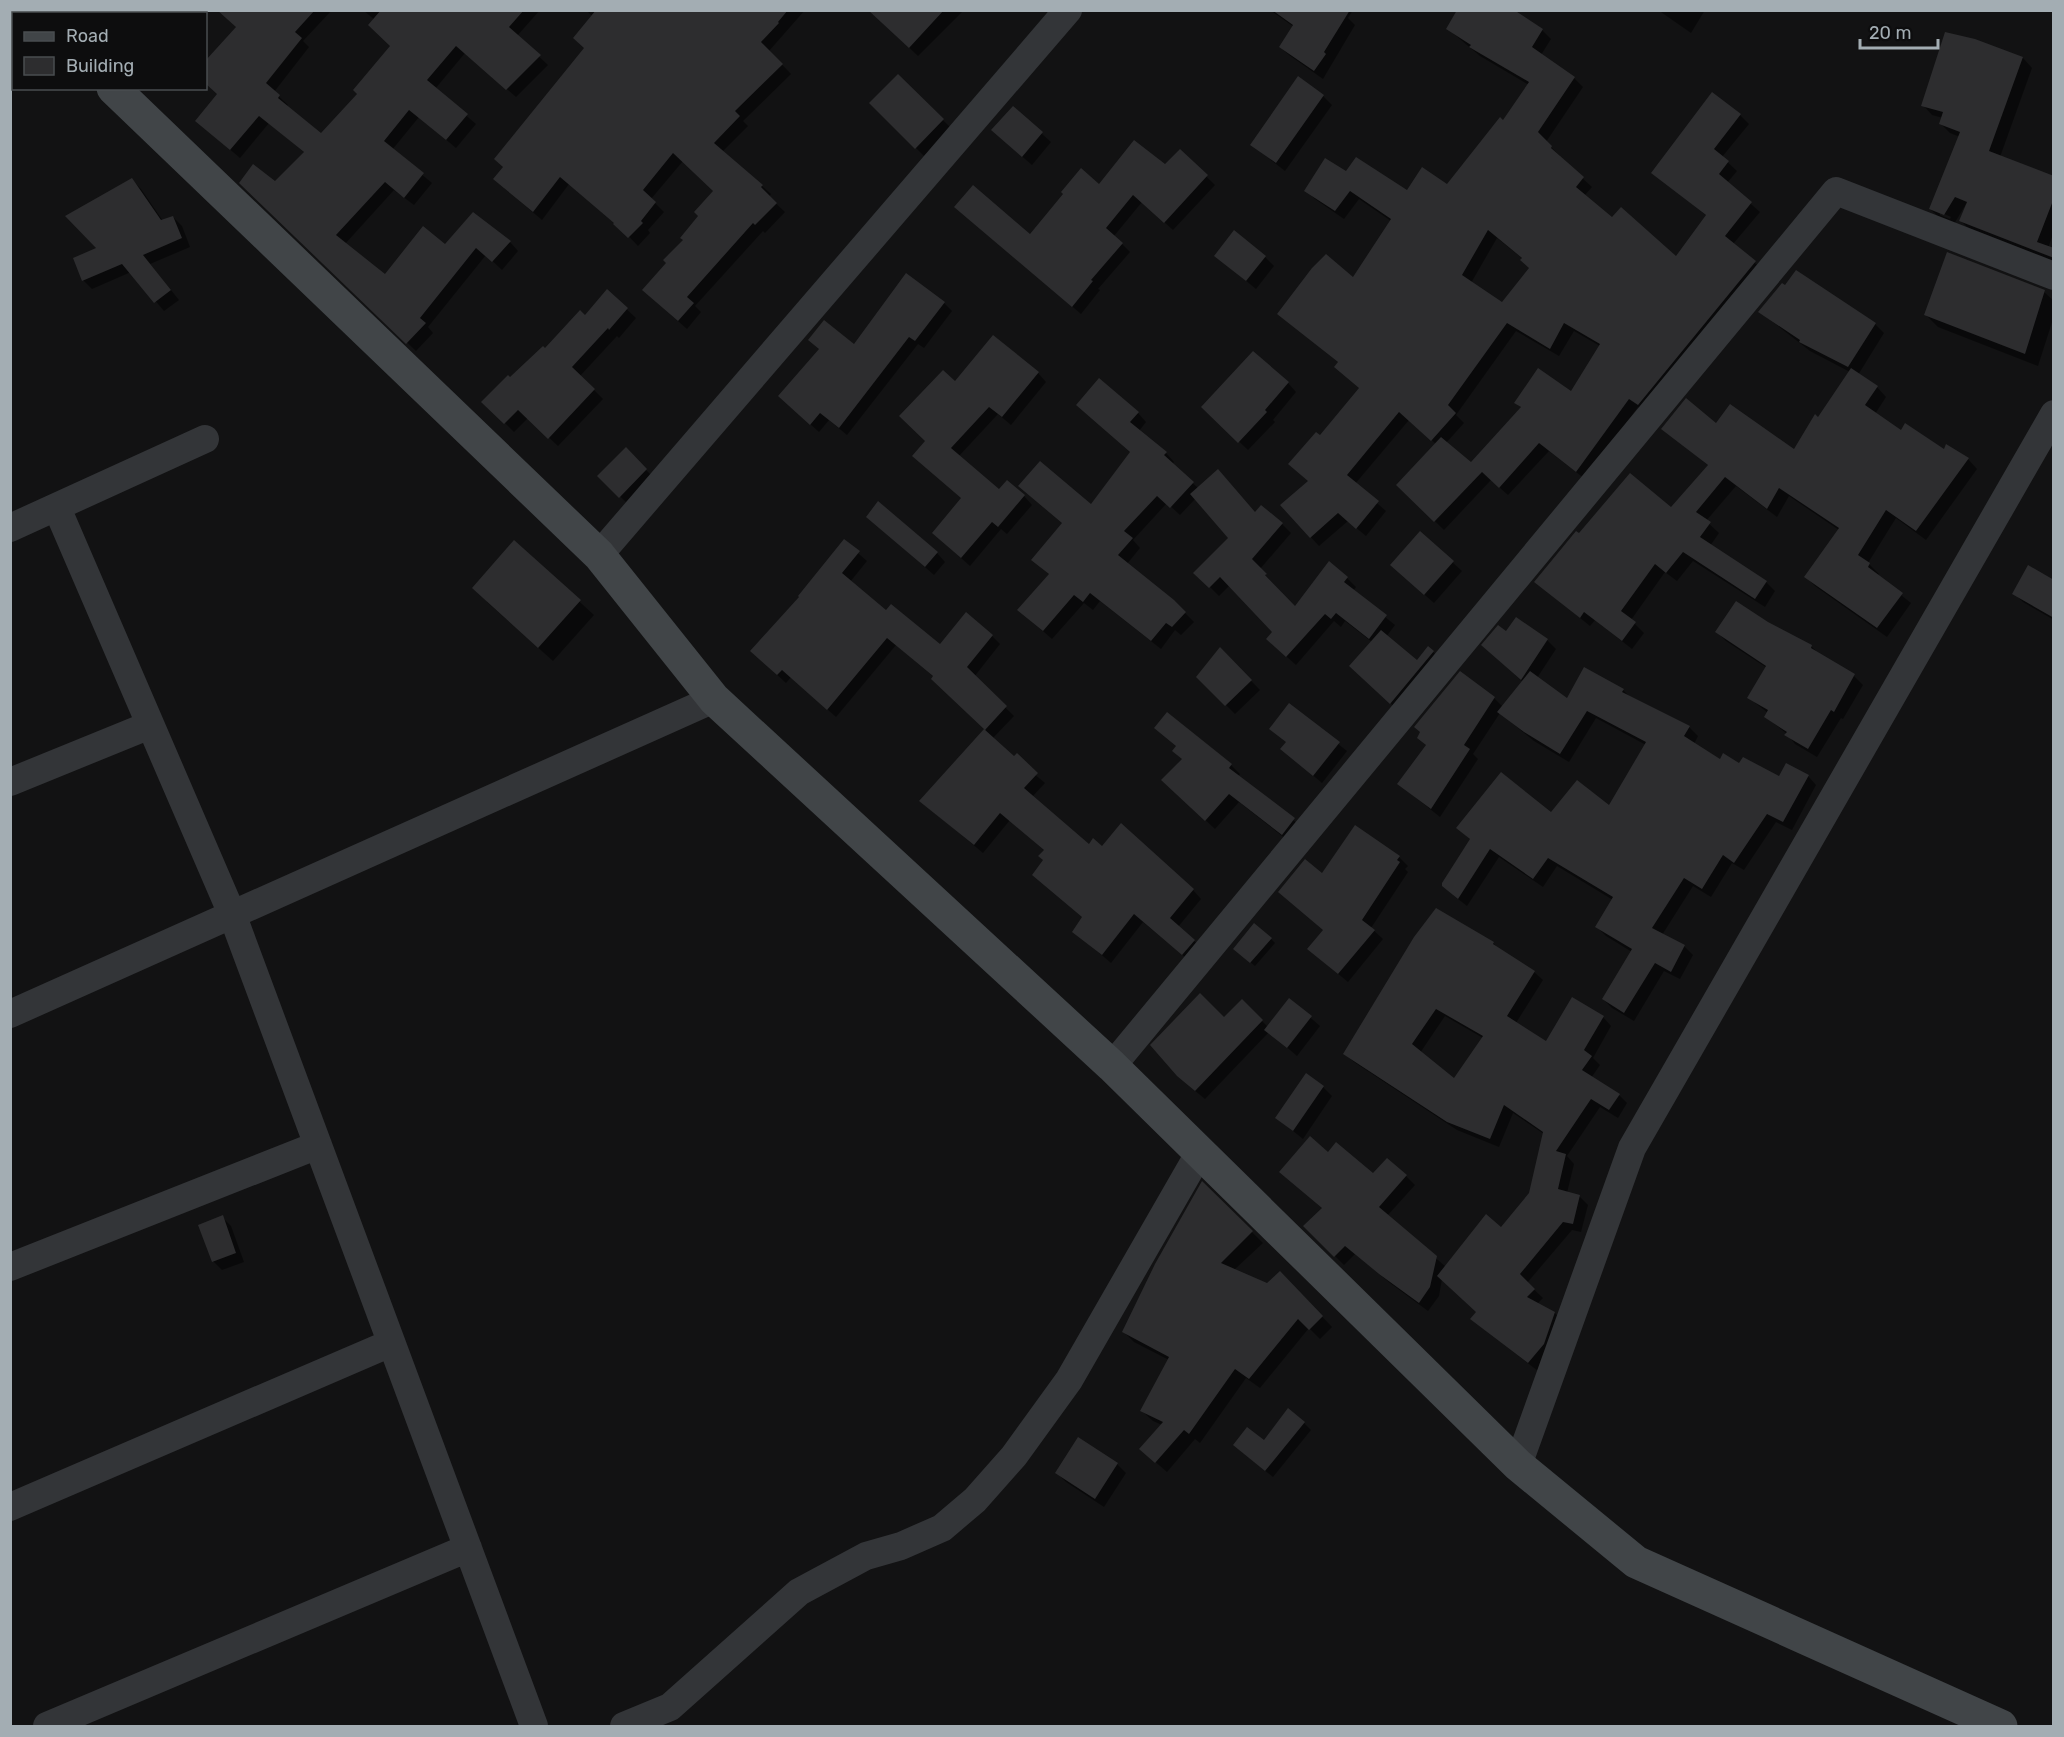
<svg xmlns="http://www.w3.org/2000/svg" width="2064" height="1737" font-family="Rubik,sans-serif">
<rect width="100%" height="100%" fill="#121213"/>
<path fill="#0007" fill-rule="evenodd" d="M 79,10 L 170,10 L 167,14 L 76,14 Z
M 272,10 L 332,10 L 303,41 L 309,47 L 274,92 L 288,105 L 286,107 L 321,135 L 359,94 L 392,46 L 375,20 L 363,10 L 540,10 L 517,36 L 548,65 L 516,97 L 465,53 L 435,89 L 476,124 L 456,148 L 419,117 L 392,150 L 432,183 L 414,205 L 394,190 L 345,244 L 385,276 L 445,246 L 510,242 L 518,251 L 502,270 L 486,255 L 428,327 L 433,333 L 416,351 L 240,182 L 275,183 L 305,153 L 269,123 L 240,158 L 206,129 L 219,95 L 206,82 L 206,63 L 238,28 Z
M 586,10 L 805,10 L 769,51 L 791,74 L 743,121 L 748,126 L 722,152 L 762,186 L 771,194 L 769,197 L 785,212 L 765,233 L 763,231 L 695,306 L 701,312 L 687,329 L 653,299 L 714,191 L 683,161 L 651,199 L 664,212 L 648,230 L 650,233 L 638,246 L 616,223 L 569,184 L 542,220 L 504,188 L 586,49 L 593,17 Z
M 887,10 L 964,10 L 918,56 L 879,19 Z
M 1270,10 L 1353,10 L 1348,18 L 1355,25 L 1323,79 L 1289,55 L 1280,47 L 1294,27 Z
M 1658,10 L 1705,10 L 1691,33 Z
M 1448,29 L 1542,30 L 1551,39 L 1541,55 L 1574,78 L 1583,87 L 1546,142 L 1560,156 L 1559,157 L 1592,187 L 1584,196 L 1612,219 L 1676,259 L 1707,216 L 1653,173 L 1740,115 L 1749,124 L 1722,157 L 1737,171 L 1727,183 L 1760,212 L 1733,244 L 1764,271 L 1647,413 L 1638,407 L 1585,479 L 1549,451 L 1508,495 L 1491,480 L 1444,530 L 1398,485 L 1436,444 L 1409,420 L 1355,484 L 1386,511 L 1366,536 L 1348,521 L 1319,546 L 1282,506 L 1309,481 L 1320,437 L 1361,389 L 1336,367 L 1339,363 L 1279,314 L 1353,280 L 1391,221 L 1359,199 L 1344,219 L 1315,199 L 1306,190 L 1346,174 L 1407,192 L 1447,186 L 1504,122 L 1529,85 L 1480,56 ZM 1497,238 L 1523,259 L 1531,269 L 1502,304 L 1471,283 ZM 1516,331 L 1559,356 L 1574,331 L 1600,346 L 1571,393 L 1516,403 L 1522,408 L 1471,465 L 1446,443 L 1464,423 L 1456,415 Z
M 1974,41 L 2023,58 L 2032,68 L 2000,157 L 2054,178 L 2054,232 L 2048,248 L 2054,250 L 2054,263 L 1970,230 L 1961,221 L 1967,205 L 1966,204 L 1954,224 L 1940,218 L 1930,209 L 1960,137 L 1950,133 L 1941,124 L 1943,118 L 1932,115 L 1923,105 ZM 1940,212 L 1951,217 L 1950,219 L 1940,215 Z
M 898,76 L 952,129 L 925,157 L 871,103 Z
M 1323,96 L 1332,105 L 1285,171 L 1252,145 Z
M 1013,108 L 1051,142 L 1032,165 L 1002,139 Z
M 1180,151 L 1215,185 L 1173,230 L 1142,202 L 1114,236 L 1130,252 L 1098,289 L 1100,290 L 1081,314 L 956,207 L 1030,236 L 1099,186 L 1165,166 Z
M 132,180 L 141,189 L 163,221 L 173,217 L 182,226 L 190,247 L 150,264 L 179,300 L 164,311 L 131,272 L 92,289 L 83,280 Z
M 1216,256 L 1265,257 L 1274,266 L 1256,289 Z
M 607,291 L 636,318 L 619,338 L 617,336 L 580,376 L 603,399 L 558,446 L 528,418 L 514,432 L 484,402 L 585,317 Z
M 2044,292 L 2054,301 L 2054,316 L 2038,366 L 1938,327 L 1925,314 Z
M 944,303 L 952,311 L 924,348 L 918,344 L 847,435 L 829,420 L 819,432 L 788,404 L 820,350 L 854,346 Z
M 1760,312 L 1875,324 L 1884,333 L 1858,375 L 1877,387 L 1886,397 L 1875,414 L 1902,432 L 1968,459 L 1977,469 L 1926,540 L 1896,518 L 1868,563 L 1879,574 L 1877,576 L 1911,603 L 1887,637 L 1815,586 L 1806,577 L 1839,530 L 1789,496 L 1777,517 L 1736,486 L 1706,521 L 1719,533 L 1710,546 L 1766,582 L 1775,591 L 1765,607 L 1693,561 L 1677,581 L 1665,572 L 1631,620 L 1644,633 L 1632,649 L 1595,620 L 1590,626 L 1536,582 L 1579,535 L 1671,509 L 1709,466 L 1663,429 L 1716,425 L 1794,451 L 1819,419 L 1850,372 L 1810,351 Z
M 1038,373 L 1046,382 L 1011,425 L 998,414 L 959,456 L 999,491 L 1024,496 L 1032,505 L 1007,534 L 1001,529 L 970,566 L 942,541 L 962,498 L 927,441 L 955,383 Z
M 1288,383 L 1296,392 L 1273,420 L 1275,422 L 1248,450 L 1203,407 Z
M 1078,405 L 1138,413 L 1146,422 L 1139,431 L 1166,453 L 1174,462 L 1172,464 L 1198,488 L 1256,514 L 1261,507 L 1282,524 L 1291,533 L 1260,569 L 1295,608 L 1347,578 L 1356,587 L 1353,591 L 1395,625 L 1386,637 L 1418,663 L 1433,652 L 1441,660 L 1399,711 L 1359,674 L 1372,642 L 1345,621 L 1341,627 L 1334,621 L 1296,665 L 1277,648 L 1274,632 L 1230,585 L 1219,596 L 1204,581 L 1231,539 L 1196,498 L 1180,515 L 1167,503 L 1133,540 L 1140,548 L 1127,564 L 1173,601 L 1194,622 L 1181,635 L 1175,630 L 1161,649 L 1100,601 L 1093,610 L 1084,603 L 1052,639 L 1028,618 L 1050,575 L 1033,560 L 1091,506 L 1131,453 Z
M 626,450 L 655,479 L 629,505 L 599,476 Z
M 877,525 L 937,553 L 945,562 L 934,575 Z
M 1420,533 L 1462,571 L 1434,603 L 1401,574 Z
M 844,541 L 867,561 L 850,582 L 887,612 L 940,646 L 992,636 L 1000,644 L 974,677 L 1014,716 L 992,739 L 1045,783 L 1032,797 L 1089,846 L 1103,848 L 1193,890 L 1201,899 L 1178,927 L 1203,949 L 1192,963 L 1143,922 L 1111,963 L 1074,931 L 1084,918 L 1045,860 L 1045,851 L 1010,820 L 983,853 L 921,801 L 986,729 L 934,677 L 896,645 L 836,717 L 791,677 L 786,683 L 760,659 L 801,597 Z
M 514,542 L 594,615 L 553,661 L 487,602 Z
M 2054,582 L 2054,620 L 2023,602 L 2014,593 Z
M 1767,623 L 1812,647 L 1820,655 L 1854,676 L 1863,685 L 1843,719 L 1841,718 L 1817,757 L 1795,744 L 1787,734 L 1766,717 L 1768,713 L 1749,698 L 1767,668 L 1726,641 L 1717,632 Z
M 1507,633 L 1547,640 L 1556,649 L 1537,678 L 1567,700 L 1623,690 L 1630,697 L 1689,727 L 1698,736 L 1694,744 L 1721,761 L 1779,778 L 1808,776 L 1816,785 L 1792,830 L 1776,822 L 1744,870 L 1732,863 L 1711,897 L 1693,886 L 1662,935 L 1684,946 L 1693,955 L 1680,979 L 1664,971 L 1634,1021 L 1612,1008 L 1603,999 L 1632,952 L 1606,936 L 1597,927 L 1613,900 L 1557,866 L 1543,887 L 1499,857 L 1467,906 L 1453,895 L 1471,840 L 1458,828 L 1609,807 L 1646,745 L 1596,718 L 1569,762 L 1534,741 L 1500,713 L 1473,754 L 1478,759 L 1440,817 L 1399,784 L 1427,746 L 1419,738 L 1494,698 L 1503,707 L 1523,682 L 1492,654 Z
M 1220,649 L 1260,690 L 1235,714 L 1198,677 Z
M 1289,705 L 1347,751 L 1322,783 L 1282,749 L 1287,743 Z
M 1167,714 L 1231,765 L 1240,774 L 1238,776 L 1303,828 L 1291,843 L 1239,802 L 1215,829 L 1172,789 L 1183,760 Z
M 1399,857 L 1408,866 L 1405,869 L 1408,872 L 1371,928 L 1383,939 L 1348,982 L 1318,957 L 1325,930 L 1322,875 Z
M 1271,939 L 1275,943 L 1255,966 L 1239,953 Z
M 1493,943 L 1500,950 L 1534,972 L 1543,980 L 1516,1023 L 1547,1043 L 1603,1017 L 1611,1026 L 1593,1058 L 1600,1065 L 1591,1078 L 1619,1095 L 1627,1103 L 1618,1118 L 1600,1107 L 1567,1156 L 1574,1164 L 1567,1193 L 1580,1197 L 1588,1205 L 1581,1232 L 1572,1230 L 1527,1283 L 1543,1298 L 1537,1304 L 1555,1313 L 1563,1322 L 1538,1371 L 1481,1327 L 1472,1319 L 1478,1312 L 1442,1279 L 1439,1296 L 1428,1311 L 1390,1283 L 1355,1254 L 1344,1265 L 1305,1226 L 1324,1209 L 1328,1154 L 1373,1176 L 1406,1176 L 1415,1185 L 1387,1216 L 1446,1267 L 1501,1229 L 1530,1193 L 1544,1134 L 1513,1113 L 1499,1147 L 1457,1130 L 1354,1062 L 1345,1054 ZM 1445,1016 L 1483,1038 L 1454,1081 L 1420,1053 Z
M 1290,1000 L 1320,1026 L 1297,1056 L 1269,1032 L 1205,1099 L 1188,1085 L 1224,1019 L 1242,1001 L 1268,1027 Z
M 1323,1087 L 1332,1096 L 1303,1139 L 1277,1118 Z
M 1203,1184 L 1263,1243 L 1234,1270 L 1268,1285 L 1290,1283 L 1332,1327 L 1320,1339 L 1309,1328 L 1260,1388 L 1246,1378 L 1200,1443 L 1195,1439 L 1167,1472 L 1152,1459 L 1162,1425 L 1153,1421 L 1142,1411 L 1169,1360 L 1134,1342 L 1123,1331 Z
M 222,1217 L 231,1226 L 244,1262 L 222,1270 L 213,1261 Z
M 1304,1423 L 1311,1430 L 1273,1477 L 1242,1452 Z
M 1117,1464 L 1126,1473 L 1104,1507 L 1066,1482 L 1057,1473 Z"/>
<path fill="#2d2d2f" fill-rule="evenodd" d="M 217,10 L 315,10 L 295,32 L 302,38 L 266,83 L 280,95 L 278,98 L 321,133 L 357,94 L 353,90 L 390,46 L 368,25 L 381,10 L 524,10 L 509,27 L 541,55 L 506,90 L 456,46 L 427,80 L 468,114 L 446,140 L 409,110 L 384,141 L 424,173 L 404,198 L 385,182 L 336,235 L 385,274 L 423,226 L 445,244 L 473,212 L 511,241 L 492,262 L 476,248 L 420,318 L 426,323 L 406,344 L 239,183 L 253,164 L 275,181 L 304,152 L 259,116 L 230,150 L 195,121 L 217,94 L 206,84 L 206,60 L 236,27 Z
M 596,10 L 788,10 L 778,22 L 779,23 L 761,42 L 783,64 L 735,111 L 740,116 L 714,143 L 763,185 L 761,187 L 777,203 L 755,225 L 753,223 L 687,297 L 694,303 L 678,321 L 642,290 L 666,263 L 663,260 L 683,240 L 680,238 L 698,216 L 694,212 L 713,191 L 673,153 L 643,190 L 656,202 L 641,221 L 643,223 L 628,238 L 613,224 L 614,223 L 560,177 L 533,212 L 493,179 L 503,167 L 494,159 L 584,48 L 573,38 Z
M 868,10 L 944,10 L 909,48 Z
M 1272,10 L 1350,10 L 1324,52 L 1326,54 L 1314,71 L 1279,47 L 1293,25 Z
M 1457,10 L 1514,10 L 1543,29 L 1532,47 L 1575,77 L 1538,132 L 1552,146 L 1551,148 L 1584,177 L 1576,187 L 1612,217 L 1621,207 L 1676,256 L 1706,215 L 1651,173 L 1712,92 L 1741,114 L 1714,149 L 1729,161 L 1719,174 L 1752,202 L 1725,236 L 1756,261 L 1638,405 L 1629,399 L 1576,472 L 1539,443 L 1499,488 L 1482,472 L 1434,522 L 1396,485 L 1441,437 L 1471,462 L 1521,407 L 1514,403 L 1538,368 L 1571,391 L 1600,344 L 1564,323 L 1550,349 L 1507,323 L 1448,405 L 1456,413 L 1431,441 L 1399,412 L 1347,475 L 1379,501 L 1356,529 L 1338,513 L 1310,538 L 1280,505 L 1308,481 L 1288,464 L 1316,432 L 1320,435 L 1359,388 L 1334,367 L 1338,362 L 1277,314 L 1312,268 L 1326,254 L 1353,277 L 1391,219 L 1350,191 L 1335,211 L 1304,191 L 1325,158 L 1346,171 L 1356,157 L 1407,190 L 1422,167 L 1447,184 L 1500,117 L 1503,120 L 1529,82 L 1469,47 L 1471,45 L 1446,29 ZM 1488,230 L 1522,258 L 1520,260 L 1529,268 L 1502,302 L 1462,275 Z
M 1945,32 L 1975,39 L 2023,57 L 1989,151 L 2054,176 L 2054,198 L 2037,242 L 2054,248 L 2054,258 L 1959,221 L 1967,202 L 1955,197 L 1944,215 L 1929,209 L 1960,132 L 1939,124 L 1943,112 L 1921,106 Z
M 898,74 L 944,119 L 915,149 L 869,103 Z
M 1298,76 L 1324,95 L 1276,163 L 1250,145 Z
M 1013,106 L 1043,132 L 1022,157 L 991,130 Z
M 1134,140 L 1165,164 L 1180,149 L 1208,175 L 1164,223 L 1133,195 L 1106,228 L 1123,243 L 1091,280 L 1093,281 L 1072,307 L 954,207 L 973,185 L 1030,234 L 1063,194 L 1061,192 L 1081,168 L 1099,184 Z
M 132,178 L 161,220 L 173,216 L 182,238 L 143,255 L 171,290 L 154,303 L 122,264 L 82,281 L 73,258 L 96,248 L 65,216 Z
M 1234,230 L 1266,256 L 1246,281 L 1214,256 Z
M 1947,252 L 2045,290 L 2025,354 L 1924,315 Z
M 1796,270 L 1876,323 L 1848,367 L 1799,342 L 1800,340 L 1758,312 L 1782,283 L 1785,285 Z
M 906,273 L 945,302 L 915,341 L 909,337 L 839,428 L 820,413 L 810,425 L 778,396 L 819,349 L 808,340 L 824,320 L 854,344 Z
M 607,289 L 628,308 L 609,330 L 608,328 L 572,367 L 595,389 L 548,439 L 518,410 L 504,424 L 481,402 L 508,375 L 510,377 L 543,346 L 545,348 L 580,310 L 585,315 Z
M 993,335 L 1039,372 L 1002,417 L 989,407 L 951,448 L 999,489 L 1007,480 L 1025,495 L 998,527 L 992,522 L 961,558 L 932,533 L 961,498 L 912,456 L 925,441 L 899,416 L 943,370 L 955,381 Z
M 1253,351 L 1289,382 L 1265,410 L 1267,412 L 1238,443 L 1201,407 Z
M 1851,368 L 1878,386 L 1865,405 L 1901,430 L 1905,423 L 1944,449 L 1946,444 L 1969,458 L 1916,531 L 1886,510 L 1858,555 L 1870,563 L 1868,567 L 1903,593 L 1877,628 L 1804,577 L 1839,528 L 1779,488 L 1767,509 L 1725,477 L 1696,512 L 1711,522 L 1700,537 L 1767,581 L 1755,599 L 1683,552 L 1666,573 L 1655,564 L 1621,611 L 1636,622 L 1622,641 L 1584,612 L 1580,618 L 1534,582 L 1576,531 L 1579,533 L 1630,473 L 1671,507 L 1708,465 L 1661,429 L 1686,398 L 1716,423 L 1730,404 L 1794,449 L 1815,414 L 1818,417 Z
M 1099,378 L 1139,412 L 1130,422 L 1167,452 L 1164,455 L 1194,482 L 1170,508 L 1157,496 L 1124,531 L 1133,538 L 1118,555 L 1174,600 L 1186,612 L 1172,627 L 1166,623 L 1151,641 L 1090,593 L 1083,602 L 1074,595 L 1043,631 L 1017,610 L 1049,574 L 1031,560 L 1062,523 L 1018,486 L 1040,461 L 1091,504 L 1130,452 L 1076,405 Z
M 626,447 L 647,469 L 619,498 L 597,476 Z
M 1218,469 L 1255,512 L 1261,505 L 1283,523 L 1252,559 L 1267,574 L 1265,575 L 1295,606 L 1329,561 L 1348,577 L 1344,582 L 1387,615 L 1369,639 L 1336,613 L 1331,619 L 1325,614 L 1286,657 L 1266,639 L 1272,632 L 1220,577 L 1209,588 L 1193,573 L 1228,538 L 1190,494 Z
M 878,501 L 938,552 L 925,567 L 866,517 Z
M 1420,531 L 1454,561 L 1424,595 L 1390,565 Z
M 844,539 L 860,551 L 842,573 L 886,610 L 891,604 L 940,644 L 966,612 L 993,635 L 967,667 L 1007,706 L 985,730 L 931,679 L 933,676 L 887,638 L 827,710 L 782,670 L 777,675 L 750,651 L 799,597 L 798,596 Z
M 514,540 L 581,600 L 538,648 L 472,588 Z
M 2028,565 L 2054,580 L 2054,618 L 2012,594 Z
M 1736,601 L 1768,622 L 1812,645 L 1811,648 L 1855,674 L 1834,712 L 1831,710 L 1808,749 L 1784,735 L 1787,732 L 1764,717 L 1768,710 L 1747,698 L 1766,666 L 1715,632 Z
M 1516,617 L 1548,639 L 1521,680 L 1481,645 L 1498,625 L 1506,631 Z
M 1381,630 L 1417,660 L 1428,646 L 1434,651 L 1390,704 L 1349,666 Z
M 1220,647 L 1252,680 L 1225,706 L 1196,677 Z
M 1584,667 L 1624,689 L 1622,692 L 1690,726 L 1684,736 L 1720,759 L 1723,753 L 1739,763 L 1743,757 L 1779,776 L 1786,763 L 1809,775 L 1783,822 L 1767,814 L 1734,863 L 1723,855 L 1702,889 L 1684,878 L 1652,928 L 1685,945 L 1671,972 L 1655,963 L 1624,1013 L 1602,999 L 1632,949 L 1595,927 L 1613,897 L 1548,858 L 1533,879 L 1490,849 L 1458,899 L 1442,886 L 1442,883 L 1470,839 L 1456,828 L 1501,772 L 1551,812 L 1577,780 L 1609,805 L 1646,742 L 1587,711 L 1560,754 L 1524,732 L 1497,712 L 1530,671 L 1567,698 Z
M 1460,671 L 1495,697 L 1464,745 L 1470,749 L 1431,809 L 1397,784 L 1426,745 L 1417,738 L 1420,732 L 1414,727 Z
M 1289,703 L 1340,742 L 1313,776 L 1280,749 L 1286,742 L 1269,729 Z
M 1167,712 L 1232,764 L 1229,768 L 1295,818 L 1282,835 L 1229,794 L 1205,821 L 1161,780 L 1182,759 L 1172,751 L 1176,746 L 1154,728 Z
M 984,729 L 1014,756 L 1017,753 L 1038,773 L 1024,788 L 1089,844 L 1093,838 L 1102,846 L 1121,823 L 1194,889 L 1170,918 L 1195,940 L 1182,955 L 1134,914 L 1102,955 L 1072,932 L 1082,917 L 1032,875 L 1043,860 L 1038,856 L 1044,850 L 1000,813 L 974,845 L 919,801 Z
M 1355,825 L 1400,856 L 1397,860 L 1400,862 L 1362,920 L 1375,930 L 1338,974 L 1307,949 L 1323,930 L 1278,892 L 1305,859 L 1322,873 Z
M 1436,908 L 1494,942 L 1493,944 L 1535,971 L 1507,1016 L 1546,1041 L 1572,997 L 1604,1016 L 1584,1050 L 1592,1056 L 1582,1070 L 1620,1094 L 1609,1110 L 1591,1099 L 1556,1151 L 1566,1154 L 1558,1189 L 1580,1195 L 1573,1224 L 1563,1222 L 1520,1274 L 1535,1289 L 1527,1297 L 1555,1312 L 1544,1344 L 1528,1363 L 1470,1319 L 1476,1312 L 1437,1276 L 1486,1214 L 1501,1227 L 1529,1193 L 1543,1132 L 1504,1105 L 1490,1139 L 1447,1122 L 1343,1054 L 1414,937 ZM 1436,1009 L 1483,1036 L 1454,1078 L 1412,1044 Z
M 1254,923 L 1272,938 L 1250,963 L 1233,949 Z
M 1200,993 L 1224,1017 L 1242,999 L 1263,1020 L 1195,1091 L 1177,1076 L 1150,1045 Z
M 1289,998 L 1312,1016 L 1287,1048 L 1264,1030 Z
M 1306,1073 L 1324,1086 L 1293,1131 L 1275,1118 Z
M 1310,1136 L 1328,1152 L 1336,1142 L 1373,1173 L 1387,1158 L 1407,1175 L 1379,1207 L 1437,1256 L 1430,1287 L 1419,1303 L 1379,1274 L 1345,1246 L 1334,1257 L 1303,1226 L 1322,1208 L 1279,1172 Z
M 1202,1181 L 1253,1231 L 1221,1263 L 1267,1283 L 1280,1271 L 1323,1316 L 1309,1330 L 1298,1319 L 1249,1379 L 1235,1369 L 1189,1434 L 1184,1430 L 1155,1463 L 1139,1449 L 1163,1422 L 1140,1411 L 1169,1357 L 1122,1332 L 1155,1264 Z
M 223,1215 L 236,1253 L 212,1262 L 198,1225 Z
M 1288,1408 L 1305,1422 L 1265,1471 L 1233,1445 L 1247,1427 L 1264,1440 Z
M 1078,1437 L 1118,1463 L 1095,1499 L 1055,1473 Z"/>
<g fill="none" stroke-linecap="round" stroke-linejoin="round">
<path stroke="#333538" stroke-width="28" d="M 57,508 L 232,914 L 534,1726
M 10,528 L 205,439
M 599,555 L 1068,10
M 10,782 L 150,725
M 10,1014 L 714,699
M 1112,1066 L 1836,191 L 2054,276
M 10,1267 L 318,1145
M 1518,1465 L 1632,1148 L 2054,414
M 10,1507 L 391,1343
M 47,1726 L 468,1548
M 624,1726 L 670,1707 L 799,1592 L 866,1556 L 901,1546 L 942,1528 L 975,1500 L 1014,1456 L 1069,1380 L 1200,1152"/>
<path stroke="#414548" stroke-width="33" d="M 32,10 L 35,14
M 113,88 L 599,555 L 714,699 L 1112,1066 L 1518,1465 L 1636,1562 L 2001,1726"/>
</g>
<rect width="2064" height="1737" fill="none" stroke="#a3adb3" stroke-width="24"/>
<rect x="12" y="12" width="195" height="78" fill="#0d0d0e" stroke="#494d50" stroke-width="1.5"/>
<rect x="24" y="32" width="30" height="9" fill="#414548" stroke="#494d50" stroke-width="1.5"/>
<text x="66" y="42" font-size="18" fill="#a3adb3">Road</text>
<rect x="24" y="57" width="30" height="18" fill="#2d2d2f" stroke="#494d50" stroke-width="1.5"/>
<text x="66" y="72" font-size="18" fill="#a3adb3">Building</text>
<path d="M1860 39v9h78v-9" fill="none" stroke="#a3adb3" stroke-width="3"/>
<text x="1869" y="39" font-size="18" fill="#a3adb3" stroke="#0d0d0e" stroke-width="4.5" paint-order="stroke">20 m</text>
</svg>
